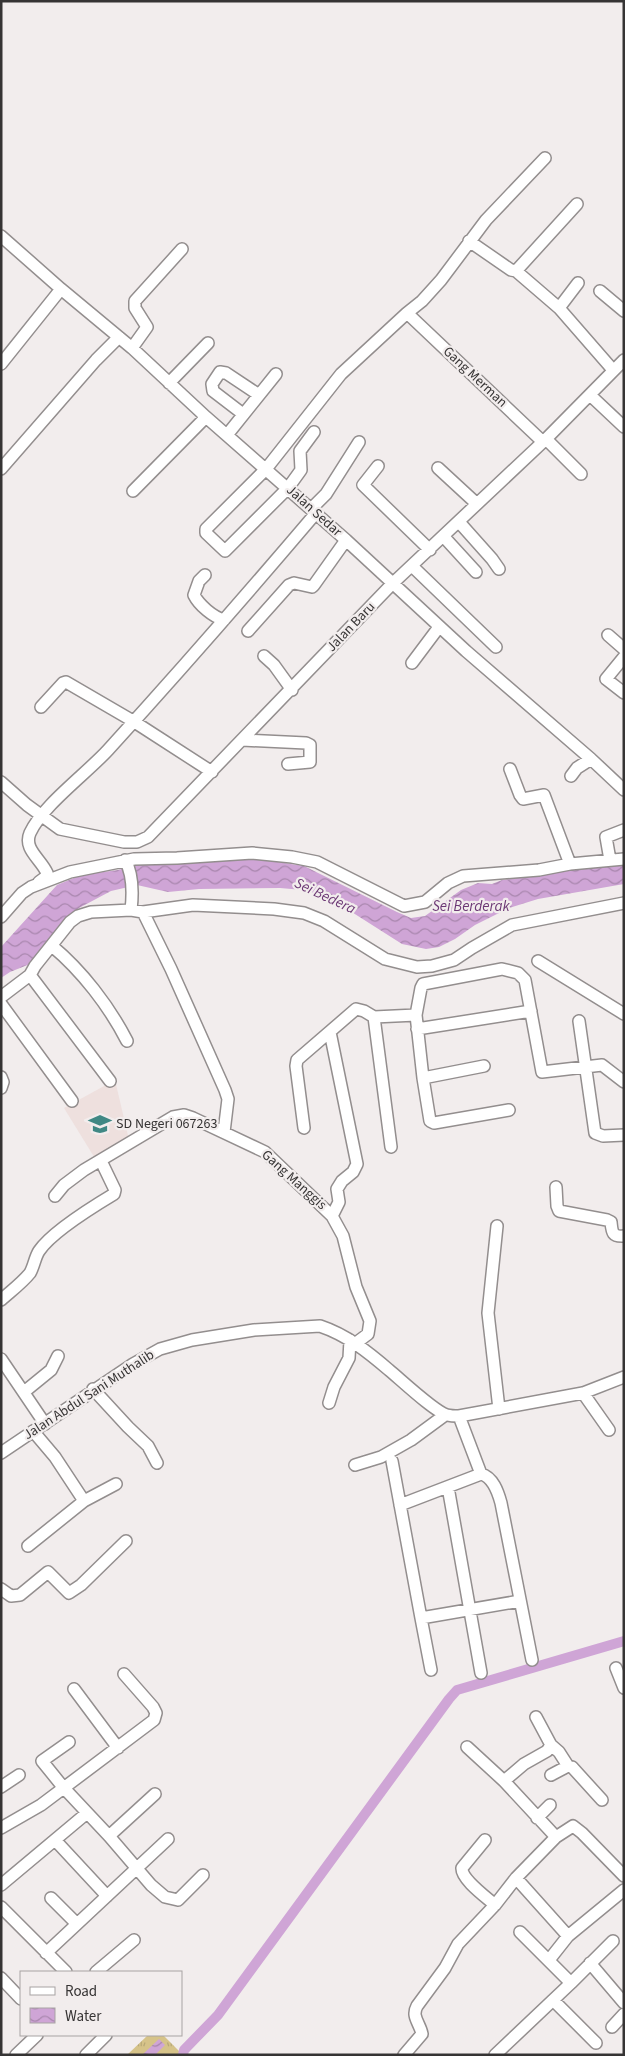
<svg xmlns="http://www.w3.org/2000/svg" width="625" height="2056" font-family="'Source Sans 3',sans-serif">
<defs>
<pattern id="park-tufts" width="24" height="20" patternUnits="userSpaceOnUse" patternTransform="scale(1.25)"><rect width="24" height="20" fill="#d6c389"/><path d="M3 7l-1-3M5 7V3M7 7l1-3M15 17l-1-3M17 17v-4M19 17l1-3" fill="none" stroke="#b8a877"/></pattern>
<pattern id="water-waves" width="16" height="10" patternUnits="userSpaceOnUse" patternTransform="scale(1.25)"><rect width="16" height="10" fill="#cfa5d6"/><path d="M0 5q4-4 8 0t8 0" fill="none" stroke="#a987ae"/></pattern>
</defs>
<rect width="100%" height="100%" fill="#f2eded"/>
<path fill="#eee0de" d="M 115,1080 L 129,1140 L 96,1160 L 64,1108 Z"/>
<path fill="url(#park-tufts)" d="M 148,2035 L 163,2035 L 183,2055 L 127,2055 Z"/>
<path fill="url(#water-waves)" d="M 258,859 L 304,866 L 397,912 L 411,918 L 425,916 L 461,890 L 478,883 L 492,884 L 502,880 L 517,878 L 528,874 L 593,863 L 607,867 L 624,865 L 624,884 L 538,899 L 509,908 L 475,925 L 455,939 L 439,947 L 426,949 L 402,944 L 347,909 L 321,895 L 303,890 L 280,888 L 199,889 L 168,892 L 137,885 L 111,891 L 79,908 L 59,926 L 30,964 L 10,972 L 1,978 L 1,947 L 57,885 L 81,875 L 118,870 L 143,863 Z
M 159,2039 L 165,2045 L 155,2055 L 142,2055 Z"/>
<g fill="none" stroke-linecap="round" stroke-linejoin="round">
<path stroke="#cfa5d6" stroke-width="10" d="M 183,2055 L 184,2050 L 218,2015 L 449,1699 L 457,1690 L 624,1641"/>
<defs>
<path id="minor" d="M 1,236 L 61,289 L 132,348 L 206,417 L 346,540 L 466,651 L 591,759 L 624,790
M 469,241 L 511,270 L 516,271 L 559,308 L 613,370
M 516,271 L 577,204
M 600,291 L 624,311
M 559,308 L 578,283
M 407,313 L 543,442
M 132,348 L 147,327 L 135,308 L 135,301 L 182,249
M 1,364 L 61,289
M 169,383 L 208,343
M 590,395 L 624,427
M 243,414 L 213,391 L 212,384 L 220,372 L 226,373 L 259,395
M 314,432 L 300,451 L 301,470 L 288,488 L 225,551 L 206,533 L 206,529 L 266,469 L 341,374 L 407,313 L 422,301 L 441,280 L 486,220 L 545,158
M 227,435 L 276,374
M 546,439 L 581,474
M 378,466 L 363,485 L 430,550
M 438,468 L 477,504
M 1,469 L 96,360 L 119,337
M 133,491 L 206,417
M 311,509 L 326,494 L 359,442
M 459,522 L 492,559 L 499,569
M 444,537 L 476,572
M 412,566 L 496,647
M 205,575 L 199,581 L 194,595 C 199,605 213,617 224,620
M 248,631 L 289,585 L 294,583 L 312,587 L 314,585 L 346,540
M 608,635 L 624,649
M 264,656 L 274,665 L 292,690
M 624,657 L 606,679 L 624,693
M 412,663 L 439,627
M 41,707 L 63,683 L 66,682 L 133,721 L 212,772
M 242,740 L 306,743 L 310,745 L 310,762 L 288,764
M 510,769 L 520,795 L 523,799 L 544,795 L 570,864
M 571,776 L 577,768 L 591,759
M 1,782 L 27,805 L 60,829 L 124,842 L 137,842 L 148,837 L 392,584 L 546,439 L 624,360
M 125,860 C 133,874 133,893 131,910
M 610,860 L 606,837 L 624,830
M 39,882 L 47,876 L 47,873 C 41,859 23,849 30,833 C 42,806 87,773 108,750 C 179,672 248,593 316,513
M 143,912 L 171,969 L 225,1090 L 228,1099 L 224,1132
M 1,917 L 22,893 L 31,887 L 70,872 L 134,859 L 177,858 L 252,853 L 292,857 L 317,862 L 404,906 L 425,902 L 448,883 L 463,876 L 539,870 L 570,864 L 624,859
M 52,946 C 82,971 109,1006 127,1041
M 538,961 L 624,1014
M 30,975 L 110,1081
M 1,997 L 30,975 L 35,966 L 70,922 L 78,916 L 91,912 L 131,910 L 143,912 L 193,905 L 274,909 L 304,913 L 324,921 L 385,959 L 417,967 L 432,966 L 454,960 L 472,948 L 512,925 L 624,903
M 1,1004 L 72,1101
M 374,1017 L 391,1147
M 579,1021 L 595,1133 L 603,1136 L 624,1135
M 417,1029 L 531,1011
M 330,1032 L 357,1164 L 353,1172 L 342,1181 L 337,1189 L 339,1202 L 332,1216
M 1,1077 L 3,1082 L 1,1088
M 423,1078 L 484,1066
M 509,1110 L 434,1123 L 430,1121 L 423,1078 L 416,1015 L 421,988 L 423,984 L 502,969 L 518,973 L 525,980 L 542,1072 L 602,1065 L 624,1082
M 304,1128 L 296,1066 L 297,1060 L 356,1009 L 364,1011 L 374,1017 L 416,1015
M 556,1187 L 557,1206 L 559,1211 L 607,1220 L 611,1222 C 612,1232 612,1237 624,1236
M 55,1196 L 64,1185 L 84,1170 L 173,1117 L 184,1115 L 193,1118 L 265,1152 L 332,1216 L 343,1236 L 356,1287 L 370,1321 L 368,1334 L 356,1343
M 497,1226 L 488,1313 L 499,1409
M 1,1300 C 11,1291 22,1283 30,1273 C 34,1266 35,1257 39,1251 C 51,1233 94,1206 114,1194 L 115,1190 L 101,1161
M 1,1359 L 45,1424
M 93,1389 L 128,1427 L 148,1446 L 157,1463
M 24,1392 L 51,1370 L 58,1356
M 583,1393 L 609,1430
M 329,1403 L 334,1387 L 349,1358 L 350,1340
M 459,1416 L 481,1474 C 493,1477 498,1492 501,1503 L 532,1660
M 1,1453 L 133,1364 L 160,1349 L 192,1340 L 254,1330 L 320,1326 C 347,1335 368,1352 389,1370 C 400,1379 435,1412 447,1415 C 451,1416 455,1416 459,1416 L 583,1393 L 624,1377
M 392,1461 L 421,1618 L 520,1601
M 355,1465 L 381,1457 L 411,1440 L 445,1415
M 448,1487 L 481,1673
M 84,1501 L 116,1484
M 400,1505 L 481,1474
M 28,1546 L 84,1501 L 55,1457 L 33,1431
M 1,1589 L 11,1596 L 20,1595 L 48,1572 L 69,1593 L 81,1585 L 126,1541
M 421,1618 L 431,1670
M 616,1668 L 624,1688
M 74,1689 L 118,1748
M 69,1742 L 42,1761 L 63,1787 L 109,1836 L 151,1885 L 165,1897 L 178,1900 L 203,1875
M 551,1745 L 559,1752 L 568,1766
M 467,1747 L 504,1781 L 556,1837 L 516,1878 L 568,1936 L 624,1890
M 551,1775 L 568,1766 L 572,1767 L 602,1800
M 504,1781 L 524,1764 L 547,1751 L 551,1745 L 536,1717
M 1,1787 L 19,1775
M 537,1818 L 550,1805
M 1,1828 L 41,1805 L 154,1720 L 156,1713 L 153,1707 L 124,1674
M 109,1836 L 155,1794
M 556,1837 L 573,1826 L 582,1833 L 624,1876
M 55,1840 L 107,1896
M 485,1840 L 462,1868 C 461,1879 486,1897 495,1905
M 1,1885 L 87,1813
M 51,1898 L 77,1924
M 1,1907 L 66,1972
M 520,1932 L 571,1983 L 613,1941
M 46,1953 L 168,1839
M 549,1960 L 568,1936
M 590,1963 L 624,2003
M 96,1972 L 134,1940
M 1,1978 L 21,1999
M 553,2000 L 596,2043
M 612,2027 L 624,2014
M 16,2055 L 37,2035
M 86,2055 L 106,2035
M 404,2055 L 422,2034 C 420,2023 411,2017 417,2006 L 445,1968 L 458,1944 L 495,1905 L 516,1878
M 495,2055 L 571,1983"/>
</defs>
<use href="#minor" stroke="#938e8e" stroke-width="14"/>
<use href="#minor" stroke="#fff" stroke-width="11"/>
</g>
<defs>
<symbol id="school-bare" viewBox="-9 -9 18 18"><path d="M0-5L7-2L0 1L-7-2ZM-4 1L0 2.5L4 1V4Q0 6-4 4Z" fill="#408884" stroke="#f2eded" stroke-width="2.5" paint-order="stroke"/></symbol>
</defs>
<g fill-rule="evenodd">
<use href="#school-bare" x="84" y="1108" width="32" height="32"/>
</g>
<g text-anchor="middle" dominant-baseline="central" stroke-width="4.5" stroke-linejoin="round" paint-order="stroke">
<g font-size="14" fill="#363434" stroke="#f2eded">
<text transform="translate(475 377) rotate(43)">Gang Merman</text>
<text transform="translate(314 511) rotate(42)">Jalan Sedar</text>
<text transform="translate(351 627) rotate(-46)">Jalan Baru</text>
<text transform="translate(294 1180) rotate(42)">Gang Manggis</text>
<text transform="translate(89 1395) rotate(-33)">Jalan Abdul Sani Muthalib</text>
</g>
<g font-size="14" fill="#363434" stroke="#f2eded" text-anchor="start">
<text x="116" y="1124">SD Negeri 067263</text>
</g>
<g font-size="15" font-style="italic" fill="#6c3875" stroke="#f2eded">
<text transform="translate(325 896) rotate(25)">Sei Bedera</text>
<text x="471" y="906">Sei Berderak</text>
</g>
</g>
<rect width="625" height="2056" fill="none" stroke="#363434" stroke-width="5"/>
<rect x="20" y="1971" width="162" height="65" fill="#f2eded" stroke="#a7a3a3"/>
<rect x="30" y="1987" width="25" height="8" fill="#ffffff" stroke="#a7a3a3"/>
<text x="65" y="1996" font-size="15" fill="#363434">Road</text>
<rect x="30" y="2008" width="25" height="15" fill="url(#water-waves)" stroke="#a7a3a3"/>
<text x="65" y="2021" font-size="15" fill="#363434">Water</text>
</svg>
